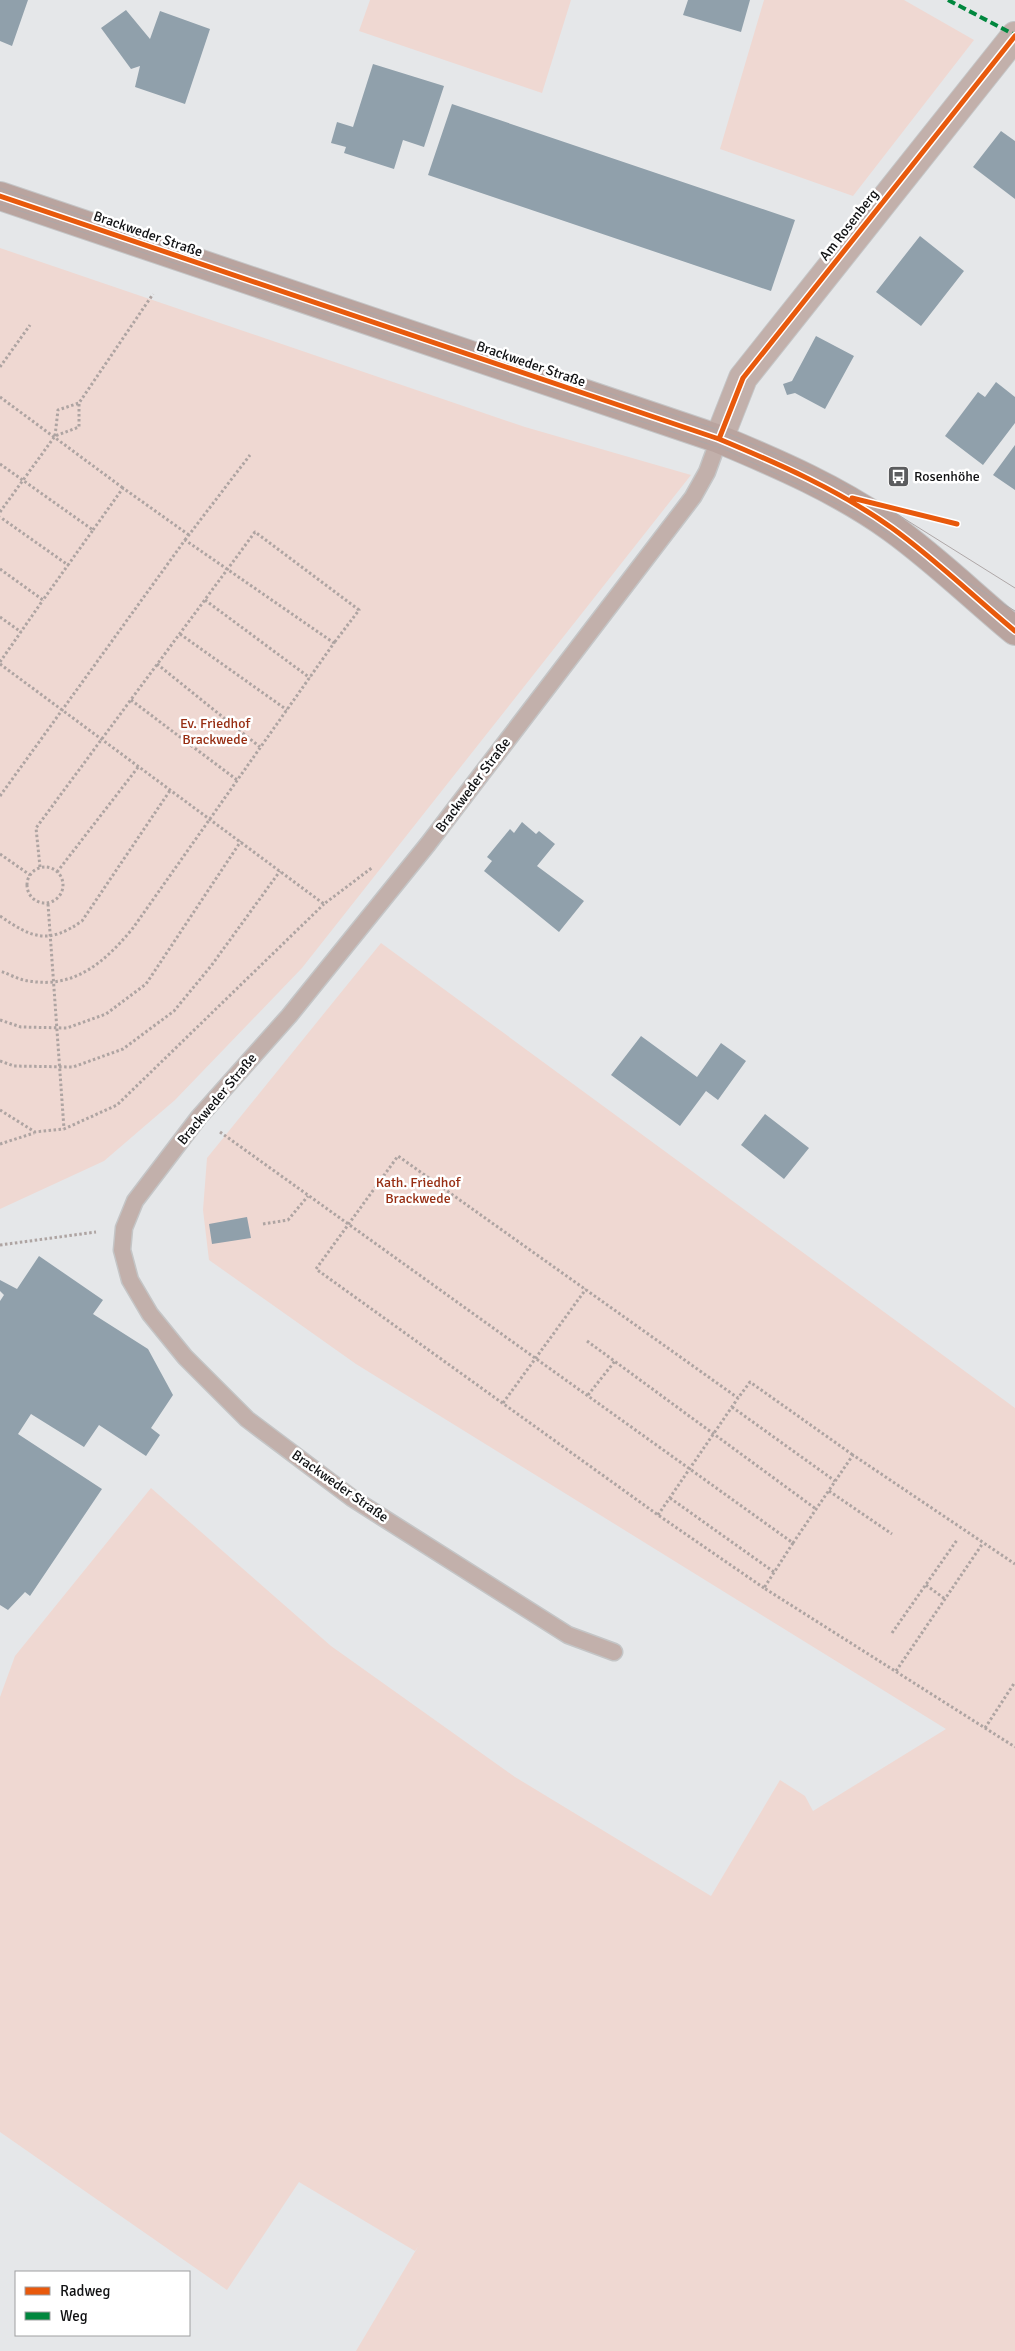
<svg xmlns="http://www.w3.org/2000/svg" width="1015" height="2351" font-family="Signika,sans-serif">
<rect width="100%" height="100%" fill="#e5e7e9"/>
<path fill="#efd8d2" d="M 370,0 L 571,0 L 542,93 L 359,31 Z
M 764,0 L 904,0 L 974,40 L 853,196 L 720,149 Z
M 0,248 L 525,427 L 691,475 L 302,968 L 175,1100 L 104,1161 L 0,1209 Z
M 381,943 L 1015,1408 L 1015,2351 L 356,2351 L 419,2245 L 415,2251 L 299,2182 L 227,2290 L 0,2132 L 0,1697 L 15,1656 L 151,1488 L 331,1646 L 515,1777 L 711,1896 L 780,1780 L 805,1796 L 813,1811 L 946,1729 L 356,1364 L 209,1260 L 203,1210 L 207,1158 Z"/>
<path fill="#90a0ab" d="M 0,0 L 28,0 L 12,46 L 0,41 Z
M 688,0 L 750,0 L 741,32 L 683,15 Z
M 126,10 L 150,39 L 160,11 L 210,29 L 185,104 L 135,87 L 140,66 L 131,69 L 101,28 Z
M 373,64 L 444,86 L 424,147 L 403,140 L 394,169 L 344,153 L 346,147 L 331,143 L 337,122 L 353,127 Z
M 452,104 L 795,220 L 771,291 L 428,175 Z
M 1001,131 L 1015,141 L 1015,199 L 973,167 Z
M 920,236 L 964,271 L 921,326 L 876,292 Z
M 816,336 L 854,356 L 825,409 L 795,393 L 787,395 L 783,384 L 792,381 Z
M 996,382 L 1015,397 L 1015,423 L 983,465 L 945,436 L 978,392 L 985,397 Z
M 1015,445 L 1015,490 L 993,475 Z
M 522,822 L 536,834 L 539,831 L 555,844 L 537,866 L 584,901 L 559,932 L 484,871 L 492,861 L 487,857 L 510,829 L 514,833 Z
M 641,1036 L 697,1077 L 721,1043 L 746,1061 L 718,1100 L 706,1091 L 680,1126 L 611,1075 Z
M 765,1114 L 809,1148 L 784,1179 L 741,1145 Z
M 247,1217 L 251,1238 L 212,1244 L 209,1224 Z
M 39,1256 L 103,1300 L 93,1314 L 148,1349 L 173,1395 L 151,1428 L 160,1435 L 146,1456 L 99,1425 L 84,1447 L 31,1414 L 18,1434 L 102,1489 L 30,1596 L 25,1592 L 8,1610 L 0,1605 L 0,1301 L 4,1295 L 0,1291 L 0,1280 L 17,1289 Z"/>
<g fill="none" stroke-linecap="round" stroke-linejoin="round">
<defs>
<path id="lane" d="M 614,1652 L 568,1635 L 352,1498 L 247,1419 L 185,1357 L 150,1314 L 130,1280 L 122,1250 L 124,1228 L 135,1201 L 199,1117 L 289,1016 L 428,844 L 693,497 L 707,472 L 719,439"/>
<path id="street" d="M 719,439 L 743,378 L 1015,36"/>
<path id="secondary" d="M 0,196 L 719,439 C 779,464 839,490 892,528 C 935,559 974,597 1015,631"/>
</defs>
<use href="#lane" stroke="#c4c5c6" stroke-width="19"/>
<use href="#street" stroke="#c4c5c6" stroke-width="30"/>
<use href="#secondary" stroke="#c4c5c6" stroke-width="30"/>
<path stroke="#aea4a2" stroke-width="3" stroke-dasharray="2.5 2.5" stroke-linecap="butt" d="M 0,367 L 30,325
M 0,397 L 123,488
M 55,436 L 58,410 L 79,403
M 0,464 L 93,530 L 68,565 L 0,517
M 0,512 L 55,436 L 79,427 L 79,403 L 153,294
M 93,530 L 123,488 L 189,535
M 185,540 L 250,455
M 0,569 L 43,600 L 68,565
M 205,600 L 310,678
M 0,617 L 21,632
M 180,634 L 287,710
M 0,662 L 43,600
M 0,664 L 324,904 L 373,867
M 157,664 L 260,747
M 131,700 L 237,780
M 0,796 L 185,540 L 334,643 L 133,928 C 106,961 75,989 29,981 C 19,980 9,974 0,971
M 0,854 L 30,875
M27 885a18 18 0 1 1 36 0a18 18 0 1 1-36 0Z
M 40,867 L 36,828 L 255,532 L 359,610 L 334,643
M 57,872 L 139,766
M 48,904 L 64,1129
M 0,916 C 32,938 48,945 82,921 L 171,789
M 0,1020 L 21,1027 L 67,1028 L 106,1014 L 146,984 L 241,841
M 0,1061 L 14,1066 L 73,1067 L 123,1049 L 174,1011 L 211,966 L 280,871
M 0,1110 L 35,1132 L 64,1129 L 117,1105 L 324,904
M 220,1132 L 793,1543 L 853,1455 L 1015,1564
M 0,1144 L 34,1133
M 263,1224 L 288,1220 L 308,1196
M 0,1245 L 96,1232
M 587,1341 L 816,1509
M 588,1395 L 615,1361
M 503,1403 L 586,1289
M 732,1407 L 835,1481
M 829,1491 L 892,1534
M 670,1498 L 774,1572
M 658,1515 L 738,1398
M 793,1543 L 764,1588 L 1015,1747
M 926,1585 L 945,1599
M 764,1588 L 658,1515 L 316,1269 L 398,1156 L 738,1398 L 750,1382 L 853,1455
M 892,1633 L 957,1540
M 896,1671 L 983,1543
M 985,1728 L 1015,1682"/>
<use href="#lane" stroke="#c2b0ab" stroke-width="16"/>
<use href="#street" stroke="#c2b0ab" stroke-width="28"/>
<use href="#secondary" stroke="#b9a49f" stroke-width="28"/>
<path stroke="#aea7a7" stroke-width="1" d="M 0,188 L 722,431 L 832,478 L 884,506 L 1015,588
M 0,204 L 729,451 L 855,513 L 1015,611"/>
<path stroke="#00873e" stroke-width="4" stroke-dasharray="8 4" stroke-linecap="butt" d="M 948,0 L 1015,35"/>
<defs>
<path id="cycleway" d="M 0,196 L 719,439 C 779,464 839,490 892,528 C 935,559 974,597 1015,631
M 719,439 L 743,378 L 1015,36
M 852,498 L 957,524"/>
</defs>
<use href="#cycleway" stroke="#fff" stroke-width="8"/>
<use href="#cycleway" stroke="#e8590c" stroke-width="5"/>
</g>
<defs>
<symbol id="bus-square" viewBox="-11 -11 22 22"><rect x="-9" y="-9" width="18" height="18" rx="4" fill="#5b5c5e" stroke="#fff"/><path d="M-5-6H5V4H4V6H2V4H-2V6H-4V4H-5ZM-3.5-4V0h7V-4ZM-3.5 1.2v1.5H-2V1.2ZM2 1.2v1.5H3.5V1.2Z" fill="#fff"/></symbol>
</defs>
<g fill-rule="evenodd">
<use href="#bus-square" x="886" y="464" width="25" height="25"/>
</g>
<g text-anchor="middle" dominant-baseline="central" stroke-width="5" stroke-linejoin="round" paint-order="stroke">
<g font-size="14" fill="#101113" stroke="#fff">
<text transform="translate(849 225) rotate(-52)">Am Rosenberg</text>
<text transform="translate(148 234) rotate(19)">Brackweder Straße</text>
<text transform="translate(531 364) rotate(19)">Brackweder Straße</text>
<text transform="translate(473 785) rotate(-53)">Brackweder Straße</text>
<text transform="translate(217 1099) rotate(-50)">Brackweder Straße</text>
<text transform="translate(340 1486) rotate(35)">Brackweder Straße</text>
</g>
<g font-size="14" fill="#101113" stroke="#fff" text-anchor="start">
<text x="914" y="476">Rosenhöhe</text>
</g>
<g font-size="14" fill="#972e13" stroke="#fff">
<text x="215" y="723">Ev. Friedhof<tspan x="215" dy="16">Brackwede</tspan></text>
<text x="418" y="1182">Kath. Friedhof<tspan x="418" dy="16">Brackwede</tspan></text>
</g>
</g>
<rect x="15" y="2271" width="175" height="65" fill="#ffffff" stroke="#9fa0a1"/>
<rect x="25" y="2287" width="25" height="8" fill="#e8590c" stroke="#9fa0a1"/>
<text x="60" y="2296" font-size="15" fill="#101113">Radweg</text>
<rect x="25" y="2312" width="25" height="8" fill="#00873e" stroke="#9fa0a1"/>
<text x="60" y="2321" font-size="15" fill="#101113">Weg</text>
</svg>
